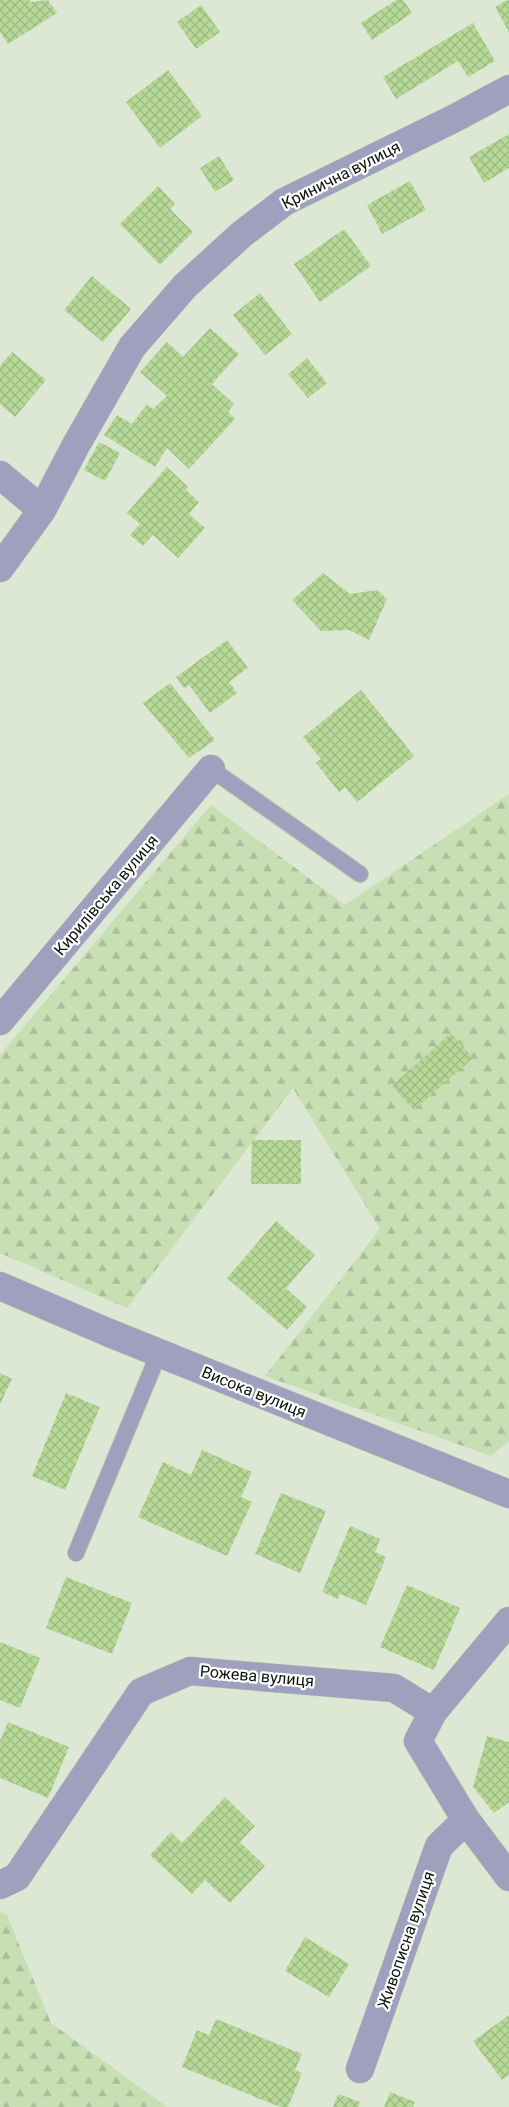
<svg xmlns="http://www.w3.org/2000/svg" width="509" height="2107" font-family="Roboto,sans-serif">
<defs>
<pattern id="forest-firs" width="22" height="20" patternUnits="userSpaceOnUse" patternTransform="scale(1.25)"><rect width="22" height="20" fill="#c7dfb3"/><path d="M5 1l3.5 6h-7zM16 11l3.5 6h-7z" fill="#aabe99"/></pattern>
<pattern id="building-cross-hatch" width="8" height="8" patternUnits="userSpaceOnUse" patternTransform="scale(1.25)"><rect width="8" height="8" fill="#b6d997"/><path d="M0 0l8 8M0 8l8-8" fill="none" stroke="#9bb981"/></pattern>
</defs>
<rect width="100%" height="100%" fill="#dce8d3"/>
<path fill="url(#forest-firs)" d="M 509,794 L 509,1441 L 491,1456 L 265,1376 L 380,1229 L 293,1088 L 127,1308 L 0,1253 L 0,1055 L 211,805 L 345,905 Z
M 0,1912 L 7,1915 L 51,2023 L 167,2107 L 0,2107 Z"/>
<path fill="url(#building-cross-hatch)" d="M 0,0 L 29,0 L 30,2 L 48,0 L 57,13 L 8,44 L 0,32 Z
M 396,0 L 403,0 L 412,13 L 372,40 L 361,23 Z
M 507,0 L 509,0 L 509,32 L 495,7 Z
M 201,5 L 220,32 L 196,49 L 177,22 Z
M 473,23 L 495,61 L 468,77 L 458,61 L 396,99 L 383,77 Z
M 168,70 L 202,116 L 160,148 L 126,102 Z
M 509,134 L 509,168 L 484,183 L 469,157 Z
M 219,156 L 234,180 L 215,192 L 200,168 Z
M 410,181 L 426,210 L 382,234 L 367,205 Z
M 158,186 L 175,204 L 170,209 L 193,232 L 160,265 L 120,224 Z
M 344,229 L 371,266 L 320,302 L 294,264 Z
M 92,276 L 131,309 L 103,342 L 64,310 Z
M 260,293 L 292,334 L 265,355 L 233,315 Z
M 210,328 L 239,354 L 212,384 L 234,404 L 228,412 L 235,419 L 189,469 L 167,448 L 155,467 L 104,435 L 117,415 L 132,424 L 147,404 L 153,409 L 167,396 L 140,372 L 167,342 L 183,357 Z
M 12,352 L 46,380 L 15,417 L 0,404 L 0,366 Z
M 307,358 L 327,383 L 308,398 L 288,374 Z
M 99,442 L 120,453 L 105,481 L 84,470 Z
M 167,467 L 188,487 L 186,490 L 199,502 L 189,514 L 205,528 L 178,558 L 153,535 L 143,546 L 130,535 L 140,524 L 127,513 Z
M 323,573 L 350,594 L 377,590 L 387,599 L 369,640 L 349,630 L 321,631 L 292,600 Z
M 227,640 L 248,668 L 229,682 L 237,693 L 210,713 L 189,685 L 184,688 L 176,677 Z
M 170,683 L 215,740 L 189,758 L 143,703 Z
M 361,690 L 414,756 L 357,802 L 345,787 L 339,792 L 316,763 L 321,759 L 303,737 Z
M 451,1033 L 473,1058 L 414,1110 L 392,1086 Z
M 252,1140 L 301,1140 L 301,1184 L 251,1184 Z
M 276,1221 L 315,1255 L 286,1288 L 307,1307 L 287,1330 L 227,1278 Z
M 0,1373 L 12,1379 L 0,1404 Z
M 66,1393 L 100,1407 L 65,1490 L 32,1476 Z
M 202,1450 L 252,1472 L 241,1497 L 252,1502 L 227,1556 L 138,1517 L 163,1462 L 191,1475 Z
M 281,1493 L 326,1511 L 300,1573 L 255,1554 Z
M 350,1526 L 380,1539 L 375,1552 L 386,1557 L 366,1605 L 340,1594 L 338,1599 L 322,1592 Z
M 66,1577 L 132,1603 L 112,1654 L 46,1628 Z
M 407,1585 L 460,1608 L 434,1670 L 380,1647 Z
M 0,1642 L 40,1658 L 20,1708 L 0,1700 Z
M 8,1722 L 69,1747 L 48,1798 L 0,1778 L 0,1741 Z
M 487,1736 L 509,1742 L 509,1802 L 494,1813 L 473,1787 Z
M 225,1797 L 255,1826 L 240,1842 L 265,1866 L 230,1903 L 205,1880 L 192,1894 L 150,1855 L 171,1832 L 182,1843 Z
M 305,1937 L 349,1964 L 329,1997 L 285,1971 Z
M 509,2015 L 509,2075 L 502,2080 L 473,2041 Z
M 216,2019 L 302,2054 L 295,2070 L 302,2073 L 288,2107 L 280,2107 L 182,2067 L 197,2030 L 209,2035 Z
M 390,2092 L 415,2102 L 413,2107 L 384,2107 Z
M 338,2094 L 360,2102 L 358,2107 L 333,2107 Z"/>
<g fill="none" stroke-linecap="round" stroke-linejoin="round">
<defs>
<path id="lane" d="M 211,769 L 360,874
M 76,1553 L 159,1353"/>
<path id="street" d="M 0,475 L 42,510
M 0,568 L 42,510 L 76,445 L 132,347 L 185,286 L 242,234 L 284,202 L 455,118 L 509,89
M 0,1021 L 211,769
M 0,1286 L 107,1332 L 509,1494
M 509,1621 L 433,1712 L 418,1741 L 466,1820 L 509,1877
M 0,1885 L 17,1877 L 141,1692 L 190,1671 L 394,1688 L 433,1712
M 360,2069 L 439,1846 L 466,1820"/>
</defs>
<use href="#lane" stroke="#bbc6b3" stroke-width="18"/>
<use href="#street" stroke="#bbc6b3" stroke-width="29"/>
<use href="#lane" stroke="#9fa0bd" stroke-width="16"/>
<use href="#street" stroke="#9fa0bd" stroke-width="28"/>
</g>
<g text-anchor="middle" dominant-baseline="central" stroke-width="4.5" stroke-linejoin="round" paint-order="stroke">
<g font-size="16" fill="#0f130c" stroke="#fff">
<text transform="translate(341 175) rotate(-27)">Кринична вулиця</text>
<text transform="translate(106 895) rotate(-50)">Кирилівська вулиця</text>
<text transform="translate(254 1392) rotate(22)">Висока вулиця</text>
<text transform="translate(257 1676) rotate(5)">Рожева вулиця</text>
<text transform="translate(406 1940) rotate(-71)">Живописна вулиця</text>
</g>
</g>
</svg>
